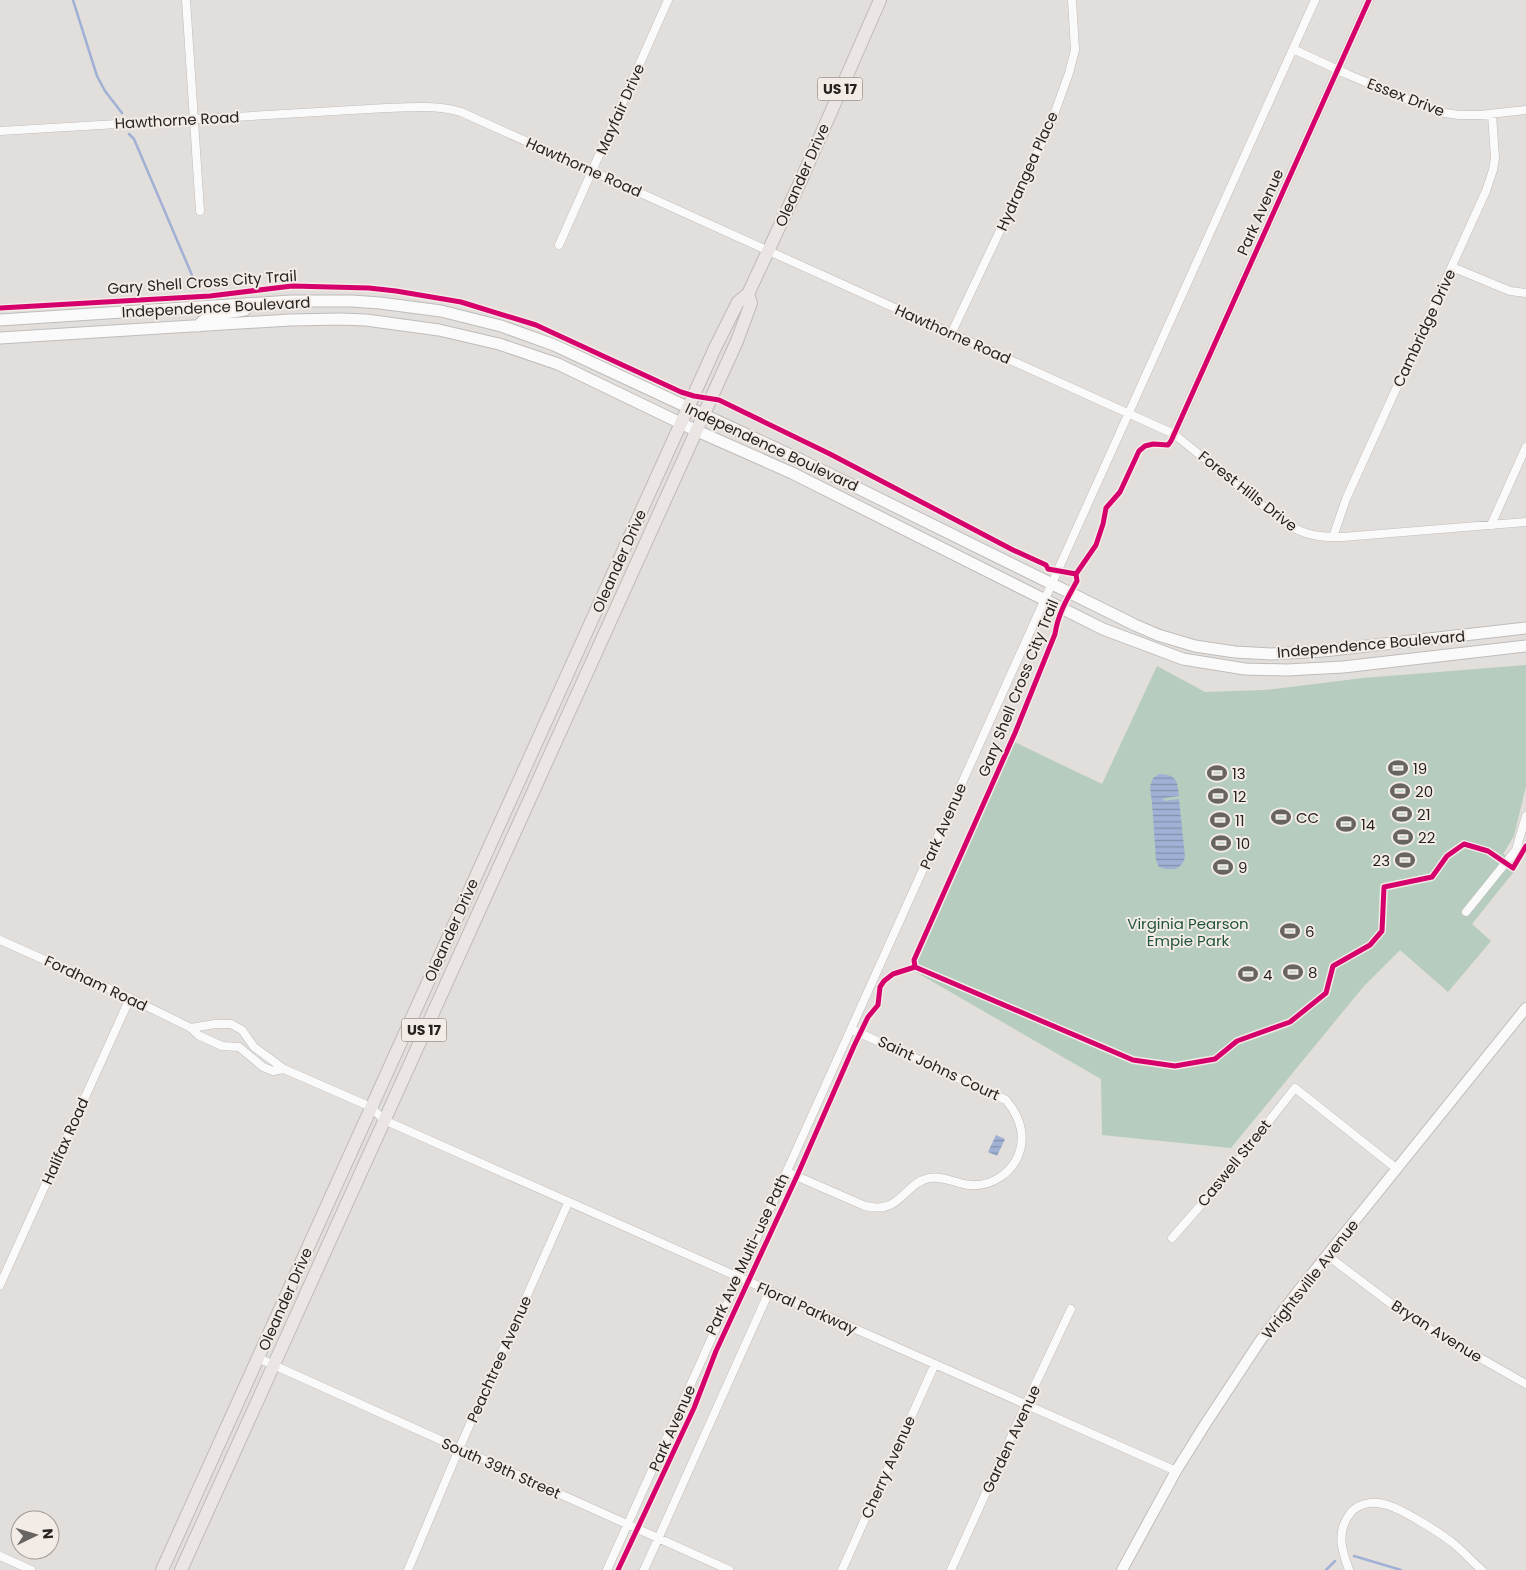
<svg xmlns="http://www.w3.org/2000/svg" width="1526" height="1570" font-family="Poppins,sans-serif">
<defs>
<pattern id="water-rules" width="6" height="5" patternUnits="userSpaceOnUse" patternTransform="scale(1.25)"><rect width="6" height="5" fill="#a0b1d5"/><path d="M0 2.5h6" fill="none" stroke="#8290ac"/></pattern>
</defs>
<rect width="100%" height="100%" fill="#e2dedb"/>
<path fill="#b5ccbe" d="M 1526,665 L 1526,786 L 1514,836 L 1503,854 L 1520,864 L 1472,924 L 1491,941 L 1448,992 L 1400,950 L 1364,986 L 1231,1148 L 1102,1135 L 1101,1079 L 914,971 L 911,963 L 1010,740 L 1102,784 L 1157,666 L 1205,692 L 1265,690 L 1363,678 Z"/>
<path fill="url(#water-rules)" d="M 1159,774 C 1177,775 1177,780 1179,796 L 1164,798 L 1163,799 L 1164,801 L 1179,799 L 1185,857 C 1181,871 1171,871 1159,867 L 1156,860 L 1152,803 L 1150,787 L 1153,778 Z
M 996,1135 L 1005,1139 L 997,1156 L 988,1152 Z"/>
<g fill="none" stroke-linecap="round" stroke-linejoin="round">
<path stroke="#a0b1d5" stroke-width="2.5" d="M 73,0 L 97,76 L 105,91 L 122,113
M 129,134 L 134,139 L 197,287
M 1354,1556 L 1401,1570
M 1326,1570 L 1335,1561"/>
<defs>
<path id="minor" d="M 186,0 L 200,211
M 1293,49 L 1349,75 L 1438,112 L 1459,115 L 1480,115 L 1526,110
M 0,131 L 386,108 C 411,107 436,105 461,112 L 1174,434 L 1274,515 C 1298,533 1313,538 1343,537 L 1526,522
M 559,245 L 668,0
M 1452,267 L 1510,291 L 1526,293
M 951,334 L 1051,123 L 1069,73 L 1075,50 L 1072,0
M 1174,434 L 1369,0
M 1491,525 L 1526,447
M 1333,537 L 1346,499 L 1486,191 L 1493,170 L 1495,158 L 1492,114
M 1466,912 L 1516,850 L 1526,816
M 0,940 L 130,998 L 191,1028 L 198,1035 L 222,1046 L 239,1047 L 263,1067 L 273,1071 L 284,1069
M 191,1028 L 215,1024 L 231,1024 L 242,1030 L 254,1047 L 284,1069 L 371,1107 L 384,1120 L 1176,1471
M 787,1172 L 865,1206 C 901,1215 903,1184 929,1178 C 941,1176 952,1181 963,1184 C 990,1190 1016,1172 1021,1146 C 1024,1129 1017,1113 1006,1100 L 851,1029
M 1172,1238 L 1222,1181 L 1295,1088 L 1397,1169
M 1328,1256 L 1410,1318 L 1526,1384
M 0,1285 L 130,998
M 258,1358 L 729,1570
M 0,1556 L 31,1570
M 408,1570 L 459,1449 L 568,1203
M 607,1570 L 1315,0
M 644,1570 L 769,1292
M 842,1570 L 935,1364
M 951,1570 L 1026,1404 L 1071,1309
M 1349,1570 C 1342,1551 1336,1533 1349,1515 C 1356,1504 1371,1501 1383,1504 C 1398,1506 1442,1534 1454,1544 C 1464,1552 1472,1562 1482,1570"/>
<path id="tertiary" d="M 1122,1570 L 1176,1471 L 1206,1423 L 1260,1341 L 1299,1290 L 1526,1008"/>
<path id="secondary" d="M 0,320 L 291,301 L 352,301 L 380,303 L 441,311 L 501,326 L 554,345 L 801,460 L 1135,625 L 1158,635 L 1195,646 L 1235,652 L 1271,654 L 1323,651 L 1526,628
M 199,326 C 204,313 232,313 245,310
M 0,338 L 290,320 L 341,319 L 366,320 L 439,330 L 499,344 L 558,364 L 695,430 L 792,473 L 1103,629 L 1183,659 L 1245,669 L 1287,670 L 1343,667 L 1526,646"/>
<path id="primary" d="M 162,1570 L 715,348 L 738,302 L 748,294 L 802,178 L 880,0
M 181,1570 L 737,341 L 751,303 L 748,294"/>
</defs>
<use href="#minor" stroke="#bfbcba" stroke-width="9"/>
<use href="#tertiary" stroke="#bfbcba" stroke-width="12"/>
<use href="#secondary" stroke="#bfbcba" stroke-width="13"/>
<use href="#primary" stroke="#bdbbb9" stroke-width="14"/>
<use href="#minor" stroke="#fbfafa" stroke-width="8"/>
<use href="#tertiary" stroke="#fbfafa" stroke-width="10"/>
<use href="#secondary" stroke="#fbfafa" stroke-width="11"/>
<use href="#primary" stroke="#ebe5e4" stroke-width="12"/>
<defs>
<path id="cycleway" d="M 0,308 L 210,296 L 292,286 L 369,288 L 396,291 L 461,302 L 536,325 L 681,392 L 694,396 L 719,400 L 830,454 L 1013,550 L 1046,565 L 1048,569 L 1076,574
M 1076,574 L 1096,545 L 1103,524 L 1106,508 L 1120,492 L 1139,451 L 1145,446 L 1153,444 L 1168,445 L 1171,441 L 1369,0
M 915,967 L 1133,1060 L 1175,1066 L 1215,1059 L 1237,1041 L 1290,1022 L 1326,993 L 1333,966 L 1370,945 L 1382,931 L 1384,887 L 1432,877 L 1447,856 L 1464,844 L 1488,851 L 1513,868 L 1526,846
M 915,967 L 914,960 L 1015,733 L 1055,634 C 1058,614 1067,599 1077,581 L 1076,574
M 618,1570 L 694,1408 L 716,1351 L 797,1176 L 854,1046 L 868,1017 L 878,1005 L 880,987 L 884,981 L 893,974 L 915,967"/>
</defs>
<use href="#cycleway" stroke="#f3ebe5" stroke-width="8"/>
<use href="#cycleway" stroke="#d6006c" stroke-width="5"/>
</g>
<defs>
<symbol id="stadium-bare" viewBox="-9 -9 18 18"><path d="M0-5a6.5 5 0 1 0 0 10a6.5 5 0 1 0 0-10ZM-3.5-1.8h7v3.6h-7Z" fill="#686462" stroke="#f3ebe5" stroke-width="2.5" paint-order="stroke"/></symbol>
</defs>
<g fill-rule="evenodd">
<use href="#stadium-bare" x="1384" y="754" width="28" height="28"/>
<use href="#stadium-bare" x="1203" y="759" width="28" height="28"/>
<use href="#stadium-bare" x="1386" y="777" width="28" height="28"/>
<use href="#stadium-bare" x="1204" y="782" width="28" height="28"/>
<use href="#stadium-bare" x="1388" y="800" width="28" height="28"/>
<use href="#stadium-bare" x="1267" y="803" width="28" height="28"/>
<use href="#stadium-bare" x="1206" y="806" width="28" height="28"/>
<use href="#stadium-bare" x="1332" y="810" width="28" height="28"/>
<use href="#stadium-bare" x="1389" y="823" width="28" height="28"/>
<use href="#stadium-bare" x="1207" y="829" width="28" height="28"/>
<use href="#stadium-bare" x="1391" y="846" width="28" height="28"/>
<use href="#stadium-bare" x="1209" y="853" width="28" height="28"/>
<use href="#stadium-bare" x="1276" y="917" width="28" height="28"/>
<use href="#stadium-bare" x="1279" y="958" width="28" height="28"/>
<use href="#stadium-bare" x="1234" y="960" width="28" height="28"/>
</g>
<g text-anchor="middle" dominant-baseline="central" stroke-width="4" stroke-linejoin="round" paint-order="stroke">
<g fill="#f3ebe5" stroke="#645f5c" stroke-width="1">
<rect x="817.5" y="77.5" width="45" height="23" rx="4"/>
<rect x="401.5" y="1018.5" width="45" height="23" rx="4"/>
</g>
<g font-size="14" font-weight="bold" fill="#262321">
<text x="840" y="89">US 17</text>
<text x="424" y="1030">US 17</text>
</g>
<g font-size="15" fill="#262321" stroke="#f3ebe5">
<text transform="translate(1406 97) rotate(21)">Essex Drive</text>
<text transform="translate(620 109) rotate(-66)">Mayfair Drive</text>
<text transform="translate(177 120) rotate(-3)">Hawthorne Road</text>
<text transform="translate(584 167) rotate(24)">Hawthorne Road</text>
<text transform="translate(1027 171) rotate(-66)">Hydrangea Place</text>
<text transform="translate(802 175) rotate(-66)">Oleander Drive</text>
<text transform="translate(1260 212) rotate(-66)">Park Avenue</text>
<text transform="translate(202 282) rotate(-4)">Gary Shell Cross City Trail</text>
<text transform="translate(216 307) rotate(-3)">Independence Boulevard</text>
<text transform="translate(1424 328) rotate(-65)">Cambridge Drive</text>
<text transform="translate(953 334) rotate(24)">Hawthorne Road</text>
<text transform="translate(772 447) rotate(25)">Independence Boulevard</text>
<text transform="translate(1248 491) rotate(38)">Forest Hills Drive</text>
<text transform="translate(619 561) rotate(-66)">Oleander Drive</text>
<text transform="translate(1371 644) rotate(-5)">Independence Boulevard</text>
<text transform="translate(1018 688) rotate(-68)">Gary Shell Cross City Trail</text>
<text transform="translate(943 826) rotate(-66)">Park Avenue</text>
<text transform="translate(451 930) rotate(-66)">Oleander Drive</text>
<text transform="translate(96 983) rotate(25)">Fordham Road</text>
<text transform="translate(939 1068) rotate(25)">Saint Johns Court</text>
<text transform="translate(65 1141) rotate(-66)">Halifax Road</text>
<text transform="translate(1234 1163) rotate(-51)">Caswell Street</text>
<text transform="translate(747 1254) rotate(-65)">Park Ave Multi-use Path</text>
<text transform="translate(1310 1279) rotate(-52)">Wrightsville Avenue</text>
<text transform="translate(285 1299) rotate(-66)">Oleander Drive</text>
<text transform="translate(807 1308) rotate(24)">Floral Parkway</text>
<text transform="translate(1437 1331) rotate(32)">Bryan Avenue</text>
<text transform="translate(499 1359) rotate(-66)">Peachtree Avenue</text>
<text transform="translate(672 1428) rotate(-66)">Park Avenue</text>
<text transform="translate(1011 1439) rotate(-65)">Garden Avenue</text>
<text transform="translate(888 1467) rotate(-66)">Cherry Avenue</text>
<text transform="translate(501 1468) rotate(24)">South 39th Street</text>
</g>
<g font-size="15" fill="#262321" stroke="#f3ebe5" text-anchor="start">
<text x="1413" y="768">19</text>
<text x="1232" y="773">13</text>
<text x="1415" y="791">20</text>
<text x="1233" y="796">12</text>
<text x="1417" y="814">21</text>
<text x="1296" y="817">CC</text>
<text x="1235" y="820">11</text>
<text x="1361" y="824">14</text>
<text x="1418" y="837">22</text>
<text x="1236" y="843">10</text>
<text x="1390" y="860" text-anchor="end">23</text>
<text x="1238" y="867">9</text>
<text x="1305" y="931">6</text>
<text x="1308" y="972">8</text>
<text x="1263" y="974">4</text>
</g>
<g font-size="15" fill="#1f543e" stroke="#f3ebe5">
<text x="1188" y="923">Virginia Pearson<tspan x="1188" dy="17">Empie Park</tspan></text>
</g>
</g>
<g transform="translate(35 1535) rotate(85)"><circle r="24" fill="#f3ebe5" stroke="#a19b97"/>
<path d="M0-4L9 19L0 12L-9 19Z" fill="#686462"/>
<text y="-8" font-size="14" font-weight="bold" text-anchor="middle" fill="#262321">N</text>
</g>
</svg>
